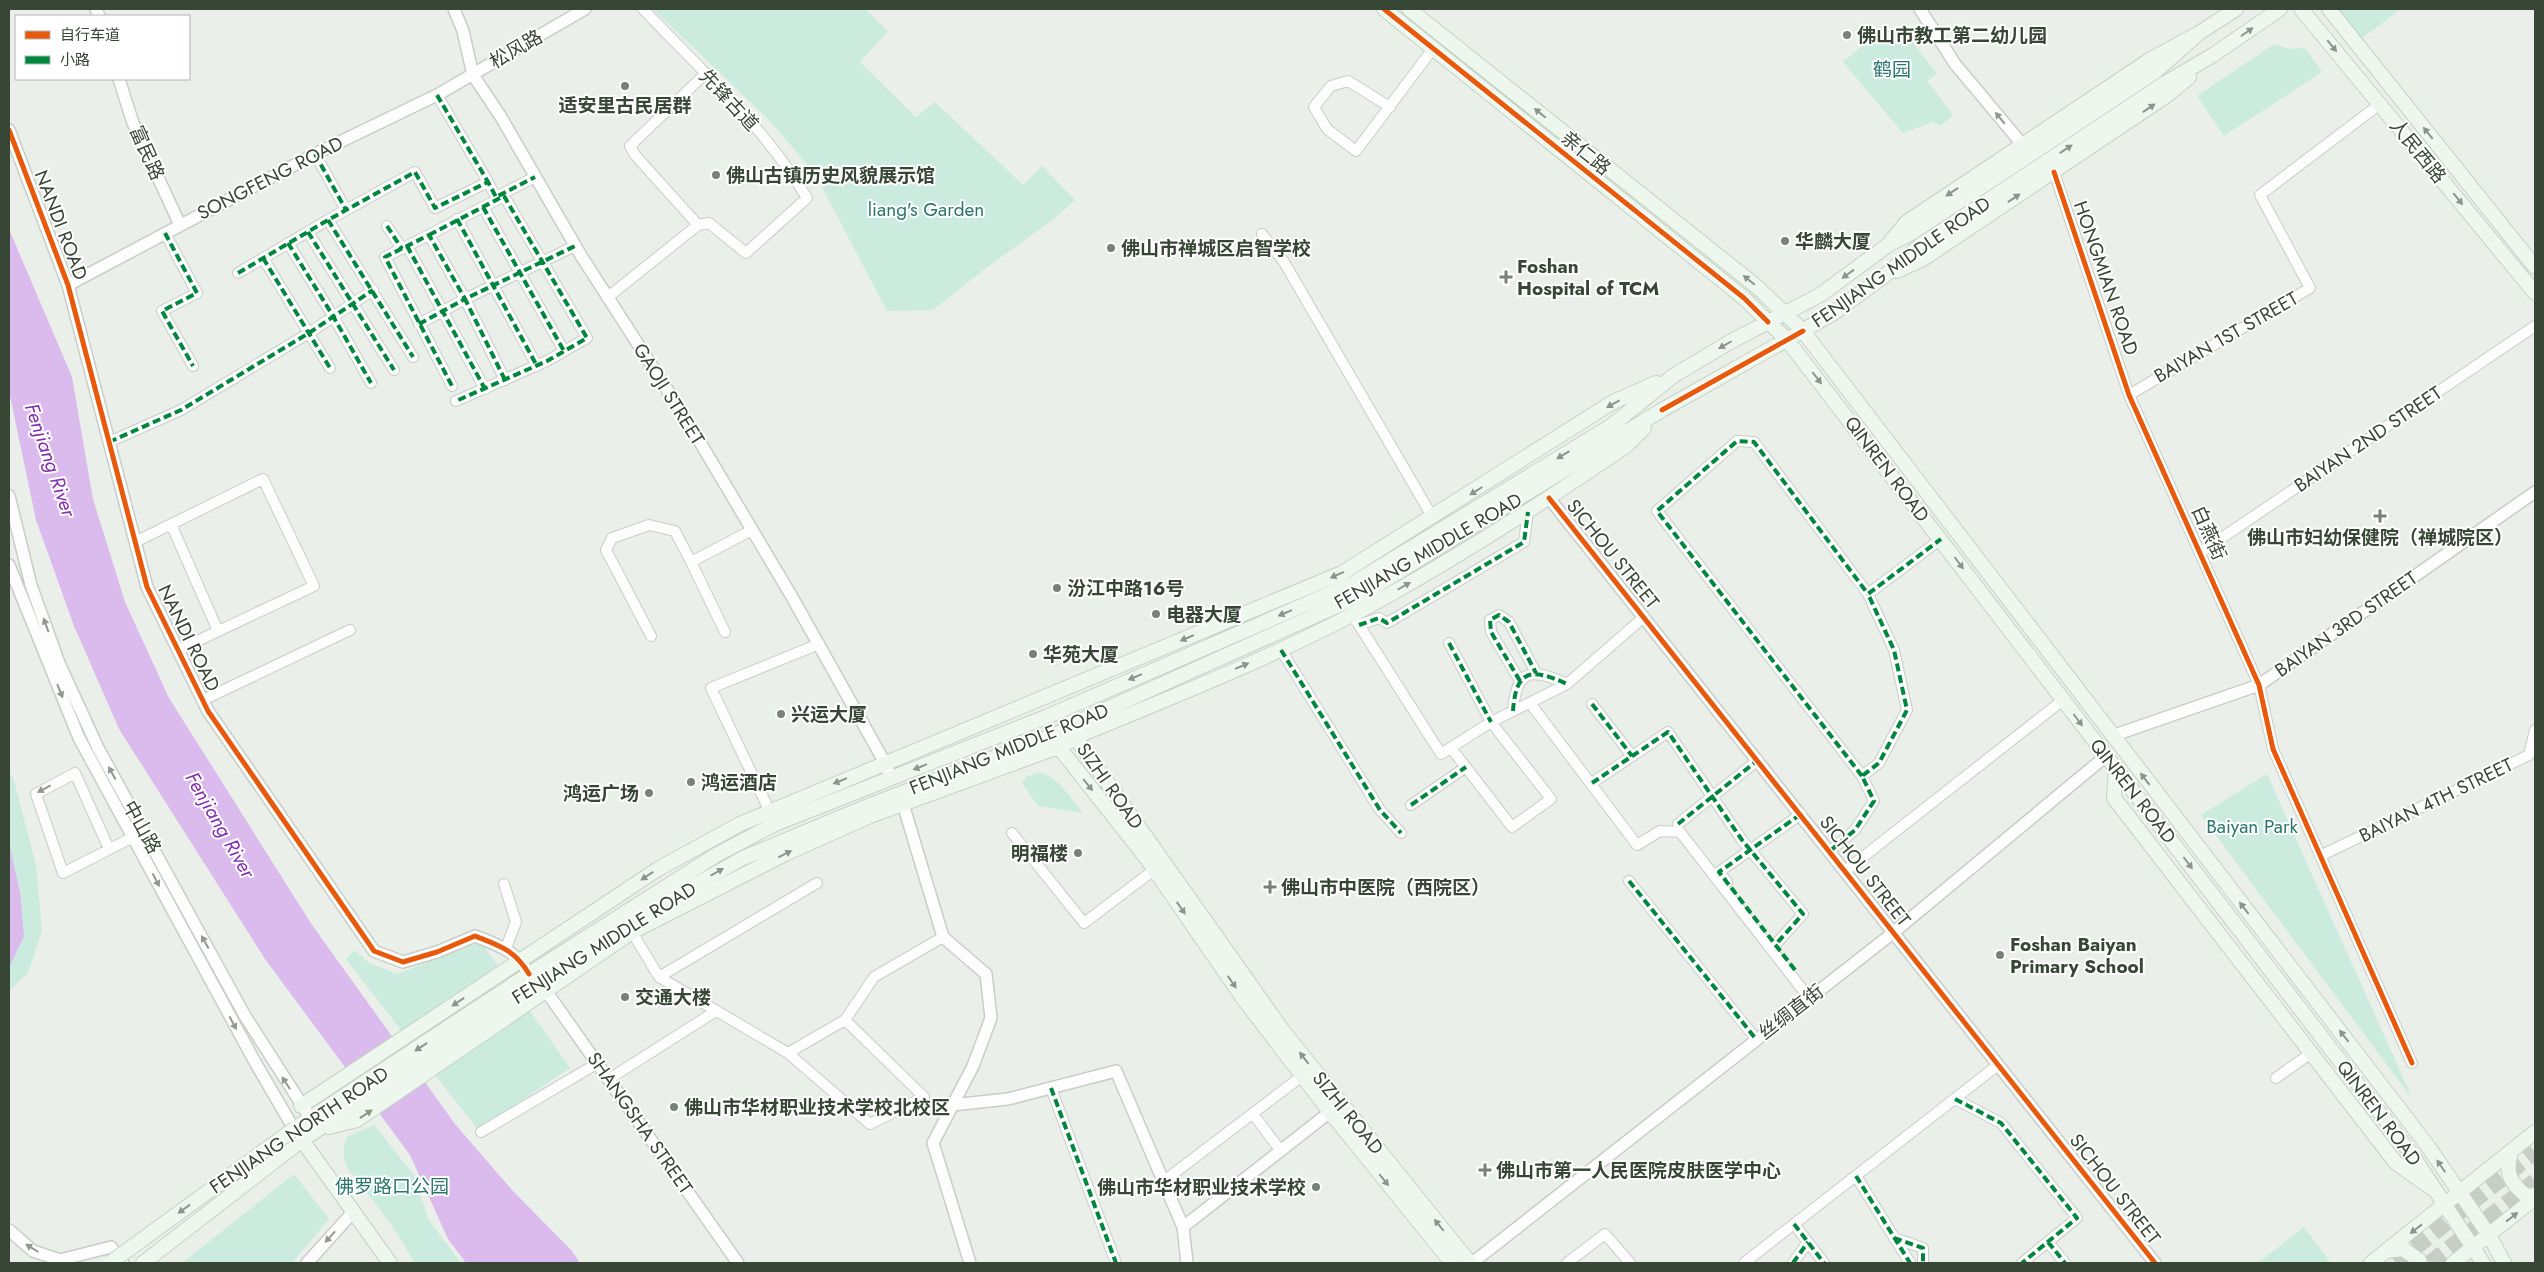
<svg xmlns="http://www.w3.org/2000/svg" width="2544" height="1272" font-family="Jost,'Noto Sans SC',sans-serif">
<rect width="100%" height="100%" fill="#eaf0e9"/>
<path fill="#caebde" d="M 653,9 L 865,9 L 888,31 L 860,62 L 916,117 L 935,102 L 1023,185 L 1042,166 L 1075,200 L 1055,218 L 986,268 L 933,310 L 887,311 L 815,174 L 771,122 Z
M 2339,9 L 2401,9 L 2361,39 L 2338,10 Z
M 1886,27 L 1891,33 L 1901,27 L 1937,74 L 1927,81 L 1953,115 L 1940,126 L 1933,122 L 1903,133 L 1843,62 Z
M 2274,44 L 2289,49 L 2305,48 L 2322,72 L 2224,136 L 2197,96 Z
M 9,770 L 14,781 L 36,865 L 42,931 L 28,973 L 9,991 Z
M 1036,773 C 1056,772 1071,799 1083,813 L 1038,806 L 1022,783 L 1027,777 Z
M 2267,774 L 2413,1100 L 2201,815 Z
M 481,942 L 570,1068 L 478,1130 L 346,959 L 355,950 L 369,963 L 397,974 Z
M 374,1125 L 414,1175 L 428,1219 L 461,1263 L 415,1263 L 391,1224 L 348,1169 L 344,1157 L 344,1146 L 347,1137 Z
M 294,1174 L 329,1219 L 292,1263 L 182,1263 Z
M 2304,1227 L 2331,1263 L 2258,1263 Z"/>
<path fill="#dbbaee" d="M 9,229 L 72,377 L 93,499 L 125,602 L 169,698 L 312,925 L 455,1124 L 512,1190 L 572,1251 L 580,1263 L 466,1263 L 448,1239 L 410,1155 L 265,959 L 119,729 L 74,626 L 36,520 L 9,391 Z
M 9,843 L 20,892 L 24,936 L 9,968 Z"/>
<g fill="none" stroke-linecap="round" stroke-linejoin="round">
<path stroke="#c6cec5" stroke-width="16" stroke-dasharray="16 8" stroke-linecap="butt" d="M 2396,1263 L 2535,1152
M 2430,1263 L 2535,1181"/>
<defs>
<path id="minor" d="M 437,95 L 488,182
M 1390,107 L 1348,81 L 1331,86 L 1314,107 L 1327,129 L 1356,151 L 1432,50
M 315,154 L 346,210
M 2054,172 L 2129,395 L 2259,685 L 2273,749 L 2412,1063
M 483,207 L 564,351
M 457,219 L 537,366
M 328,220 L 413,357
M 698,225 L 635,155 L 630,146 L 705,74
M 387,226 L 402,249
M 308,232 L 394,370
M 165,233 L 197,293 L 162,311 L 193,366
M 1262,234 L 1284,262 L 1433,518
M 429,235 L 504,196 L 587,338 L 547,361 L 456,401
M 288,243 L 333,316 L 371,383
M 407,246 L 485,389
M 263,258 L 330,368
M 238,273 L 328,220 L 415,172 L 435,208 L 488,182 L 496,197 L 535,177
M 608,297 L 698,225 L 709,223 L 746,253 L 807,198 C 764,126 700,69 643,9
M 419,324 L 465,299 L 429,235 L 385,257 L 452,386
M 505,380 L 465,299 L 575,246
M 2129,395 L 2310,288 L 2260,195 L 2380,104
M 109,442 L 181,410 L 309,333 L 373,290
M 171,524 L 218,631
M 135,542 L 263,479 L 314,586 L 178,650
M 2201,552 L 2535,326
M 691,562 L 725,632
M 1352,614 L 1441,754 L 1491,722 L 1567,684 L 1644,617
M 1359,625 L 1379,618 L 1387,623 L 1524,542 L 1528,512
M 651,636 L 606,550 L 612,538 L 649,525 L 675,531 L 691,562 L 752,530
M 1449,643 L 1491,722 L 1551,799 L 1512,827 L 1451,748
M 1281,650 L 1380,810 L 1401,833
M 1520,681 L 1491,632 L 1490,620 L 1499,615 L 1509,622 L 1536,673
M 203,700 L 350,630
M 1530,703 L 1637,845 L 1660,831 L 1680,832 L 1809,998
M 1592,704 L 1632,756
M 1513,711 C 1516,668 1532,668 1567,684
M 1862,776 L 1657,511 L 1737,441 L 1754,442 L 1868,594
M 1592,783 L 1668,732 L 1742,840 L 1803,914 L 1776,944
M 1411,805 L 1466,767
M 772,816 L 711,688 L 819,644
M 1678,824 L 1758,760
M 1012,833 L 1084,923 L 1154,870
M 109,849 L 75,773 L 36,794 L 63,873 L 145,831
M 1830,851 L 1855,830 L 1874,801 L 1862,776 L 1879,763 L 1907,710 L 1894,650 L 1868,594 L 1941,539
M 2320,856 L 2529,755 L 2535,730
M 1845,871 L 2063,700
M 1629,881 L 1756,1039
M 1727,882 L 1719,872 L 1801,814
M 504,884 L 516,922 L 506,948
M 632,932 L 659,977 L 788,1053 L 870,1124 L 924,1097 L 845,1020 L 788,1053
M 659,977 L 817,883
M 845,1020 L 874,977 L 943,937
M 2276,1078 L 2311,1053
M 609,1079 L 716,1011
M 1051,1088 L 1116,1263
M 1955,1099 L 2001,1123 L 2077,1218 L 2022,1263
M 1253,1114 L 1281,1151
M 481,1132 L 598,1063
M 1856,1176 L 1910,1263
M 1164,1181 L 1302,1076
M 1794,1224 L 1824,1263
M 1894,1238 L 1923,1248 L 1923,1263
M 2048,1242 L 2065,1263
M 1567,1263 L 1605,1234 L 1630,1263
M 1744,1263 L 1998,1065
M 1793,1263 L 1808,1242"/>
<path id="tertiary" d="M 96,9 L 99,16
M 454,9 L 463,31 L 473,75 L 501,117 L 580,254 L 688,422 L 792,597 L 885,763 L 891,779
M 1920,9 L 1955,64 L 2027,150
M 119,79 L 133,123 L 180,225
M 9,130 L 68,285 L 147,587 L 208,711 L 374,951 L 403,962 L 437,952 L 475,936 C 500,946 515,950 529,974
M 68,285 L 315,154 L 437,95 L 585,9
M 9,496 L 31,585 L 59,663 L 98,748 L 245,1016 L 311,1119 L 308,1125
M 1549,498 L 2155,1263
M 9,565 L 79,738 L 255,1062 L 294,1129
M 2112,736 L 2259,685 L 2535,492
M 903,804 L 943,937 L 986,974 L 991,1018 L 973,1066 L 933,1143 L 970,1263
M 546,991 L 738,1263
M 952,1105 L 1008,1099 L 1116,1071 L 1183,1227 L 1187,1263
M 1183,1227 L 1330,1112
M 9,1230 L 33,1251 L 60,1260 L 111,1247 L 123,1263
M 307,1263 L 354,1211
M 1472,1263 L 1894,932 L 2106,756"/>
<path id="secondary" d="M 1384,9 L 1744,298 L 1787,340 L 2413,1156 L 2483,1263
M 1409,9 L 1756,286 L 1803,331 L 2427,1145 L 2489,1235 L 2504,1263
M 2301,9 L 2535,293
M 2329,9 L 2535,267
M 1891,241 L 1907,222 L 2148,61 L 2199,33 L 2236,9
M 1897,271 L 1923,259 L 2166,96 L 2189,77
M 1071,731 L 1283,1031 L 1470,1263
M 1054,741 L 1147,859 L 1245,1001 L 1330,1112 L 1452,1263
M 2116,769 L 2114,798 L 2396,1163 L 2430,1187
M 301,1106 L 658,869 L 740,824 L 1342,573 L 1613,402 L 1656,383
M 329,1127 L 357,1120 L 632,932 L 787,853 L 870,816 L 1058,747 L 1085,733 C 1185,692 1287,651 1382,599 C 1466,552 1547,500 1626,446 L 1644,428
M 2511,1152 C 2505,1174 2510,1182 2526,1196 L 2535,1195
M 2387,1251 L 2403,1249 L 2419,1260 L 2420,1263
M 143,1263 L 302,1140 L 629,922 L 743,858 L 868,806 L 1069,729 L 1080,721 L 1361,595 L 1662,410 L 1832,314 L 1883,277 L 1922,244 L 2162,85 L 2213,55 L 2280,9
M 390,1263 L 294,1129 L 529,974 L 716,855 L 775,824 L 1046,717 L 1352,584 L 1611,426 L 1673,376 L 1730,342 L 1820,295 L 1888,245 L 1913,232 L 2155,72 L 2199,33
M 2371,1263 L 2535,1132
M 2453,1263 L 2535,1198"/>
</defs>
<use href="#minor" stroke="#c8cec7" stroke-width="12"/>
<use href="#tertiary" stroke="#c8cec7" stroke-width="14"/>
<use href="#secondary" stroke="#c4d2c3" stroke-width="16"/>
<use href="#minor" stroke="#fcfdfc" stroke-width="10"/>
<use href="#tertiary" stroke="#fcfdfc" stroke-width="11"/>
<use href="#secondary" stroke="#eef7ee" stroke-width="14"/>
<defs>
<path id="secondary-bridge" d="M 110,1263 L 294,1129"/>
</defs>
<use href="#secondary-bridge" stroke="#c4d2c3" stroke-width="16" stroke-linecap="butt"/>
<use href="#secondary-bridge" stroke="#eef7ee" stroke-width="14"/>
<path stroke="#00873e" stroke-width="4" stroke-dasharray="8 4" stroke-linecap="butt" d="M 437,95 L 488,182
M 315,154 L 346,210
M 483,207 L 564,351
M 457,219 L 537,366
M 328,220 L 413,357
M 387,226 L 402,249
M 308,232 L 394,370
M 165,233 L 197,293 L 162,311 L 193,366
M 429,235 L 504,196 L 587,338 L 547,361 L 456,401
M 288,243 L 333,316 L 371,383
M 407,246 L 485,389
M 263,258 L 330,368
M 238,273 L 328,220 L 415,172 L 435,208 L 488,182 L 496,197 L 535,177
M 419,324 L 465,299 L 429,235 L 385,257 L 452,386
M 505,380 L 465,299 L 575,246
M 109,442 L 181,410 L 309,333 L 373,290
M 1359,625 L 1379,618 L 1387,623 L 1524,542 L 1528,512
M 1449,643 L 1491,722
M 1281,650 L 1380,810 L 1401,833
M 1520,681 L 1491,632 L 1490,620 L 1499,615 L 1509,622 L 1536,673
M 1592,704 L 1632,756
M 1513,711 C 1516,668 1532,668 1567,684
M 1862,776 L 1657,511 L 1737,441 L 1754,442 L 1868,594
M 1592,783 L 1668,732 L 1742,840 L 1803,914 L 1776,944
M 1411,805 L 1466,767
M 1678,824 L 1758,760
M 1830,851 L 1855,830 L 1874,801 L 1862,776 L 1879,763 L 1907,710 L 1894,650 L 1868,594 L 1941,539
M 1629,881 L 1756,1039
M 1795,970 L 1719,872 L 1801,814
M 1051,1088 L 1116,1263
M 1955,1099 L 2001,1123 L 2077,1218 L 2022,1263
M 1856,1176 L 1910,1263
M 1794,1224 L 1824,1263
M 1894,1238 L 1923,1248 L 1923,1263
M 2048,1242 L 2065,1263
M 1793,1263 L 1808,1242"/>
<defs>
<path id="cycleway" d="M 1384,9 L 1744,298 L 1768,322
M 9,130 L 68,285 L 147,587 L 208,711 L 374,951 L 403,962 L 437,952 L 475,936 C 500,946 515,950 529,974
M 2054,172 L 2129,395 L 2259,685 L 2273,749 L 2412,1063
M 1662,410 L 1803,331
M 1549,498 L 2155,1263"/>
</defs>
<use href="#cycleway" stroke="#fff" stroke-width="8"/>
<use href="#cycleway" stroke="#e8590c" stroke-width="5"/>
</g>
<defs><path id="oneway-solid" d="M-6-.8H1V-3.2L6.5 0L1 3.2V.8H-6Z" transform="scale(1.25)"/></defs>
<g fill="#8a9689">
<use href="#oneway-solid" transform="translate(2247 32) rotate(-35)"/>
<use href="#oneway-solid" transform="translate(2332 46) rotate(51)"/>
<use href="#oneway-solid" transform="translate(2149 108) rotate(-34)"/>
<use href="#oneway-solid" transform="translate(1540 113) rotate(-141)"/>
<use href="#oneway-solid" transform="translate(2428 133) rotate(-129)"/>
<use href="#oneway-solid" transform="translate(2066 149) rotate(-33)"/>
<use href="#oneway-solid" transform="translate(1952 192) rotate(146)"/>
<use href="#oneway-solid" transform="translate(2014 198) rotate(-34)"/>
<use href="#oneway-solid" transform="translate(2458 199) rotate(51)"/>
<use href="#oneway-solid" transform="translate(1848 274) rotate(144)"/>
<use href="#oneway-solid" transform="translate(1749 280) rotate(-141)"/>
<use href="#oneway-solid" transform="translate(1725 345) rotate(150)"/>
<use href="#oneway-solid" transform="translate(1817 378) rotate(52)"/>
<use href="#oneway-solid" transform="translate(1613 404) rotate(151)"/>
<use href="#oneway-solid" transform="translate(1563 455) rotate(149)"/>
<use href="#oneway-solid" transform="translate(1476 491) rotate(148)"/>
<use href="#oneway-solid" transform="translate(1959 563) rotate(53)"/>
<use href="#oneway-solid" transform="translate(1337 575) rotate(156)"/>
<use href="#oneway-solid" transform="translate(1404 586) rotate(-30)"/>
<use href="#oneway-solid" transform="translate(1285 613) rotate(157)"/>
<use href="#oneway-solid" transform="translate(1187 638) rotate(157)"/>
<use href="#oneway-solid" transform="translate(1242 666) rotate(-23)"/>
<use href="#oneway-solid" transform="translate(1135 677) rotate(157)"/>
<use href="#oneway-solid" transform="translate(2078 720) rotate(53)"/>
<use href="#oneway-solid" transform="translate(920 767) rotate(158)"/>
<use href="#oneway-solid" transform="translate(2145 779) rotate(-128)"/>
<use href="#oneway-solid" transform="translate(840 781) rotate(158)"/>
<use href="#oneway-solid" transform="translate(1088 785) rotate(51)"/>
<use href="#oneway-solid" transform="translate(785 854) rotate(-26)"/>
<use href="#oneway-solid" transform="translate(2188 863) rotate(53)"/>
<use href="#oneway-solid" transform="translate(717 872) rotate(-30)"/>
<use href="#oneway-solid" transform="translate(647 876) rotate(146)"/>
<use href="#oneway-solid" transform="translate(1181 908) rotate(55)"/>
<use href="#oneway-solid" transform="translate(2244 908) rotate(-128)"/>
<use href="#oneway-solid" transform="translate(1232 982) rotate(55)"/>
<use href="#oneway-solid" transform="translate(458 1002) rotate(146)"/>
<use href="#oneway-solid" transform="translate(2344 1036) rotate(-128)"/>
<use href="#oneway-solid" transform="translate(421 1047) rotate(147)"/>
<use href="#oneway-solid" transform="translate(1304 1058) rotate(-128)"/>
<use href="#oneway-solid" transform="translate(366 1114) rotate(-34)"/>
<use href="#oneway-solid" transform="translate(2441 1166) rotate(-124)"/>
<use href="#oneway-solid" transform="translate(1384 1180) rotate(51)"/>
<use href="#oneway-solid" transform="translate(184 1209) rotate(144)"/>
<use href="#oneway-solid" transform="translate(2512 1217) rotate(-38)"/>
<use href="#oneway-solid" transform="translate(1439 1225) rotate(-129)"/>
<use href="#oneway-solid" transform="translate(2416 1229) rotate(142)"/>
</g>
<g fill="#90988f">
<use href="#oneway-solid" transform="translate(2000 118) rotate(-130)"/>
<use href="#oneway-solid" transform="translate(46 625) rotate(-110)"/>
<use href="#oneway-solid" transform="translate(60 691) rotate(68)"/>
<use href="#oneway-solid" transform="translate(112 773) rotate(-119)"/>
<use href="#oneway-solid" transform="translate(44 789) rotate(152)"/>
<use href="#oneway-solid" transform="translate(156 880) rotate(62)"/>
<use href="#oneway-solid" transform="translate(205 942) rotate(-119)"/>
<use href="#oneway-solid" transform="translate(233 1023) rotate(62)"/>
<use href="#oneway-solid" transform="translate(286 1083) rotate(-123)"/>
<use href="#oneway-solid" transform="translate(330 1237) rotate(132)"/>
<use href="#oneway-solid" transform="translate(32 1248) rotate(-148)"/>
</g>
<g fill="#768275" stroke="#fff" stroke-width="2">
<circle cx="1847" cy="35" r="5"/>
<circle cx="625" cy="86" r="5"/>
<circle cx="716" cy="175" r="5"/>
<circle cx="1785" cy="241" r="5"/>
<circle cx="1111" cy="248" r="5"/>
<path d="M1503.5 269.5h5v5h5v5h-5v5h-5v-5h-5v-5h5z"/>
<path d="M2377.5 508.5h5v5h5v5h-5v5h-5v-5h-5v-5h5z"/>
<circle cx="1057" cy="588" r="5"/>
<circle cx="1156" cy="614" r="5"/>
<circle cx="1033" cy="654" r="5"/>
<circle cx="781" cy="714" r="5"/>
<circle cx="691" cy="782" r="5"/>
<circle cx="649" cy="793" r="5"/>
<circle cx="1078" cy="853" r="5"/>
<path d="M1267.5 879.5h5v5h5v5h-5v5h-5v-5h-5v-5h5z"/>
<circle cx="2000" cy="955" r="5"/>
<circle cx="625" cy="997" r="5"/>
<circle cx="674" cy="1107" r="5"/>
<path d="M1482.5 1162.5h5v5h5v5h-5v5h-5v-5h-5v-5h5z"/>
<circle cx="1316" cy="1187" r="5"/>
</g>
<g text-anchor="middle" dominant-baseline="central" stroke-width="4" stroke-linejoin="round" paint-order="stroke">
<g font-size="19" font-weight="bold" fill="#384636" stroke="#fff" text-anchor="start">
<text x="1857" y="35">佛山市教工第二幼儿园</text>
<text x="625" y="105" text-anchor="middle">适安里古民居群</text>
<text x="726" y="175">佛山古镇历史风貌展示馆</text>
<text x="1795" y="241">华麟大厦</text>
<text x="1121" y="248">佛山市禅城区启智学校</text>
<text x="1517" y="266">Foshan<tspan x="1517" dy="22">Hospital of TCM</tspan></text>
<text x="2380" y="537" text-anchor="middle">佛山市妇幼保健院（禅城院区）</text>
<text x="1067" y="588">汾江中路16号</text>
<text x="1166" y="614">电器大厦</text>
<text x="1043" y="654">华苑大厦</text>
<text x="791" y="714">兴运大厦</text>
<text x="701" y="782">鸿运酒店</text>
<text x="639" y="793" text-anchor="end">鸿运广场</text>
<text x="1068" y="853" text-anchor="end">明福楼</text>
<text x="1281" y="887">佛山市中医院（西院区）</text>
<text x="2010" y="944">Foshan Baiyan<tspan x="2010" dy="22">Primary School</tspan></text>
<text x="635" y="997">交通大楼</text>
<text x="684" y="1107">佛山市华材职业技术学校北校区</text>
<text x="1496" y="1170">佛山市第一人民医院皮肤医学中心</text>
<text x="1306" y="1187" text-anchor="end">佛山市华材职业技术学校</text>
</g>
<g font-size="19" fill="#384636" stroke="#fff">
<text transform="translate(516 49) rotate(-30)">松风路</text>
<text transform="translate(729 100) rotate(47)">先锋古道</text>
<text transform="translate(2418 151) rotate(51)">人民西路</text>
<text transform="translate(147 153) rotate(66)">富民路</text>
<text transform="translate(1586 153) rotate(39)">亲仁路</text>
<text transform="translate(270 178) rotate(-27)">SONGFENG ROAD</text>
<text transform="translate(61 225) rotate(69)">NANDI ROAD</text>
<text transform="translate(1901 262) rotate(-35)">FENJIANG MIDDLE ROAD</text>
<text transform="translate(2106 278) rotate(71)">HONGMIAN ROAD</text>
<text transform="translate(2226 337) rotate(-30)">BAIYAN 1ST STREET</text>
<text transform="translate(669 394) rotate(58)">GAOJI STREET</text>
<text transform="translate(2368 439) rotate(-34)">BAIYAN 2ND STREET</text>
<text transform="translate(1887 469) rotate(53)">QINREN ROAD</text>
<text transform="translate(2209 533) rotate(66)">白燕街</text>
<text transform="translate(1428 551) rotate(-30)">FENJIANG MIDDLE ROAD</text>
<text transform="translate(1613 554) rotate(51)">SICHOU STREET</text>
<text transform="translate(2346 624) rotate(-35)">BAIYAN 3RD STREET</text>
<text transform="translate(189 638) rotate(64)">NANDI ROAD</text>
<text transform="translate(1009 749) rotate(-22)">FENJIANG MIDDLE ROAD</text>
<text transform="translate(1110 786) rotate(55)">SIZHI ROAD</text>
<text transform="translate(2133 791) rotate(52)">QINREN ROAD</text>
<text transform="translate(2436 800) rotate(-26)">BAIYAN 4TH STREET</text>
<text transform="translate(142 827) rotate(61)">中山路</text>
<text transform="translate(1865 871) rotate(52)">SICHOU STREET</text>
<text transform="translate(604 943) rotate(-32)">FENJIANG MIDDLE ROAD</text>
<text transform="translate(1791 1012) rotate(-38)">丝绸直街</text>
<text transform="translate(1348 1113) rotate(51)">SIZHI ROAD</text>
<text transform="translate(2379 1113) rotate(53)">QINREN ROAD</text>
<text transform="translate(640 1123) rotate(55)">SHANGSHA STREET</text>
<text transform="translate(299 1130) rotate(-34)">FENJIANG NORTH ROAD</text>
<text transform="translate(2115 1189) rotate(52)">SICHOU STREET</text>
</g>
<g font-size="19" fill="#29776c" stroke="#fff">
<text x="1892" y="69">鹤园</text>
<text x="926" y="209">liang's Garden</text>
<text x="2252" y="826">Baiyan Park</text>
<text x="392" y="1186">佛罗路口公园</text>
</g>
<g font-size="20" font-style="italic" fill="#842fb1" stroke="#fff">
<text transform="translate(50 460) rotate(71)">Fenjiang River</text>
<text transform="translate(220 825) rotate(60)">Fenjiang River</text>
</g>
</g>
<rect width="2544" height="1272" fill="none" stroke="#384636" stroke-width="20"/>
<rect x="15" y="15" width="175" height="65" fill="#ffffff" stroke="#afb5af"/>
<rect x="25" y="31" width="25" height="8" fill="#e8590c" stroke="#afb5af"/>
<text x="60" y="40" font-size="15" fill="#384636">自行车道</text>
<rect x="25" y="56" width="25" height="8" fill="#00873e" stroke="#afb5af"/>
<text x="60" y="65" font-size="15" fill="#384636">小路</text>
</svg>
